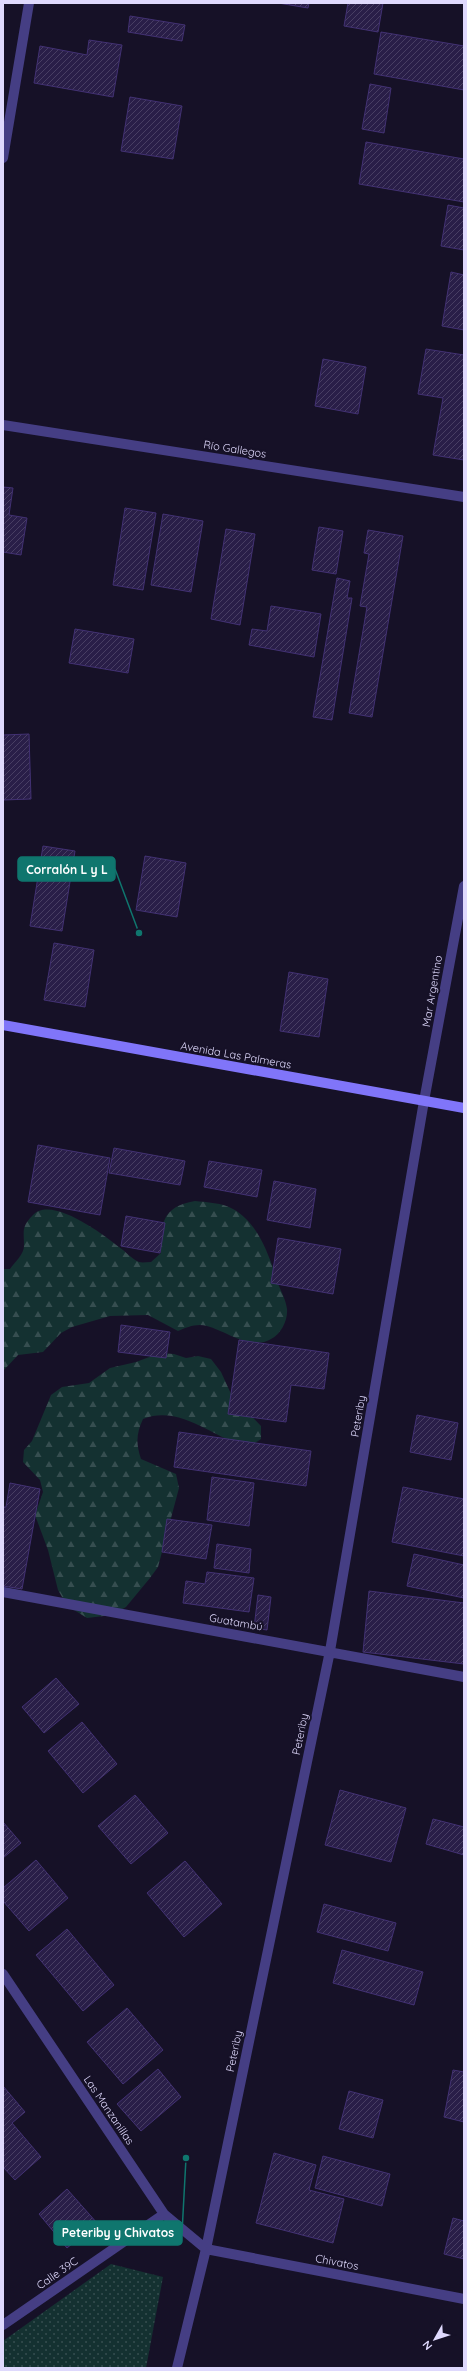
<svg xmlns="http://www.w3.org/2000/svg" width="467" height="2371" font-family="Quicksand,sans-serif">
<defs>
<pattern id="forest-firs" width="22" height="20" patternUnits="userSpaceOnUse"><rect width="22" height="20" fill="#143131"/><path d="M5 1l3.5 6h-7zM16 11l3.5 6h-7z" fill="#364e50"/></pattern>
<pattern id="park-dots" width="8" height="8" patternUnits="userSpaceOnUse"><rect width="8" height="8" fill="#143131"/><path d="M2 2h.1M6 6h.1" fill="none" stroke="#364e50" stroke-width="1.8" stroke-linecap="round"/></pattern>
<pattern id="building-hatch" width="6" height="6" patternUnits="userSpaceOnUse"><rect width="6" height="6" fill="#291e48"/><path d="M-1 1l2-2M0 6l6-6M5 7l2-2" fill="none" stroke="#483e63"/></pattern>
</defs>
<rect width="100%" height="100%" fill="#161127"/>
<path fill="url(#forest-firs)" d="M 195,1201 C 206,1202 223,1203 233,1209 C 260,1224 270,1259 279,1286 C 282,1293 286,1301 287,1309 C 288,1320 281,1334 271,1339 C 251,1351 226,1331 207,1326 C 197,1323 187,1327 178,1331 L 148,1315 L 110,1316 L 72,1327 L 61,1333 L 43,1352 L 18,1355 L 3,1371 L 3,1269 L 10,1269 C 15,1262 24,1254 24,1246 C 24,1231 21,1227 33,1215 C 51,1195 103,1234 119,1247 C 125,1251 132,1259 139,1262 C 142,1263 147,1262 151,1262 L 161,1253 C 161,1224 161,1207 195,1201 Z
M 160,1353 L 174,1354 L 186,1358 L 198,1356 L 211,1359 L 221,1372 L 232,1396 L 261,1426 L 261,1439 L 249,1447 C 213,1439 181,1404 143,1419 C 136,1434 136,1444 141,1459 L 176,1474 L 179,1488 L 158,1567 L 150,1578 L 126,1607 L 112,1615 L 87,1618 L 74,1610 L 65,1602 L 58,1590 L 48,1550 L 35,1515 L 43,1492 L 40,1480 L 23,1462 L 24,1450 L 32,1441 L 51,1395 L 62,1387 L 89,1383 L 110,1368 L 136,1362 Z"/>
<path fill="url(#park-dots)" d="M 111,2264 L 163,2277 L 146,2368 L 3,2368 L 3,2341 Z"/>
<path fill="url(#building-hatch)" stroke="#423173" d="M 278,3 L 309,3 L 308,8 Z
M 348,3 L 383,3 L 378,32 L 344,26 Z
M 130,16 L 185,25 L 182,41 L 128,32 Z
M 381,32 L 464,46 L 464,90 L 374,74 Z
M 89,40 L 122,45 L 113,97 L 34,83 L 40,46 L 87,55 Z
M 370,84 L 391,88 L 384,133 L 362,129 Z
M 130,97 L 182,106 L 173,159 L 121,151 Z
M 366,142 L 464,159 L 464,202 L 359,184 Z
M 448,205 L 464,208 L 464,250 L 441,246 Z
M 451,272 L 464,275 L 464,330 L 442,326 Z
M 426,349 L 464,355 L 464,460 L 433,455 L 443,398 L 418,394 Z
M 323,359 L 366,367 L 358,414 L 315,406 Z
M 3,487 L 13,488 L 9,515 L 27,518 L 21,555 L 3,552 Z
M 125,508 L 156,513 L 143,590 L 113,585 Z
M 163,514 L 203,521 L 191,592 L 151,585 Z
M 319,527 L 343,531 L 336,574 L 312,570 Z
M 226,529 L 255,534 L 240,625 L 211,619 Z
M 368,530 L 403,536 L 372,717 L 349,713 L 367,607 L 360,606 L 369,554 L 364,553 Z
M 337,578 L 350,581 L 347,598 L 352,598 L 332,720 L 313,717 Z
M 271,606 L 321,614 L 314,657 L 249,645 L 252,629 L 267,631 Z
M 75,629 L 134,639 L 128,673 L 69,663 Z
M 29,734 L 31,799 L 3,800 L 3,735 Z
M 43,846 L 75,851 L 62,931 L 30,926 Z
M 145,856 L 186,863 L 177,917 L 136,910 Z
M 54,943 L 94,950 L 85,1007 L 44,1000 Z
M 289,972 L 328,979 L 319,1037 L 280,1031 Z
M 38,1145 L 110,1158 L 100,1215 L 28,1202 Z
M 114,1148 L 185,1161 L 180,1185 L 109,1173 Z
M 209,1161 L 262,1170 L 257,1197 L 204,1187 Z
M 274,1181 L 316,1189 L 310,1228 L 267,1220 Z
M 126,1216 L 165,1223 L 160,1253 L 121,1246 Z
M 278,1238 L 341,1249 L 333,1294 L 271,1283 Z
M 121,1325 L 170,1332 L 166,1358 L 118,1352 Z
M 239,1340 L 329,1353 L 324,1389 L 291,1385 L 286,1422 L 228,1414 Z
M 417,1415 L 458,1423 L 451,1460 L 410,1452 Z
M 179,1432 L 311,1451 L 306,1486 L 174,1467 Z
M 212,1477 L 254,1483 L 249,1526 L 207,1520 Z
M 10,1483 L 40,1489 L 22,1589 L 3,1586 L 3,1507 L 6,1507 Z
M 403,1487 L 464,1499 L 464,1556 L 392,1542 Z
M 167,1519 L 212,1525 L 206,1559 L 162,1552 Z
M 217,1544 L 251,1549 L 249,1573 L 214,1568 Z
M 414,1554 L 464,1565 L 464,1598 L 407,1586 Z
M 207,1572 L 254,1578 L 249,1612 L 183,1603 L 186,1581 L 205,1584 Z
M 369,1591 L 464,1603 L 464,1664 L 363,1652 Z
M 258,1595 L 271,1597 L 267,1630 L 254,1628 Z
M 56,1678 L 79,1704 L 44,1733 L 22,1707 Z
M 82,1722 L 117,1764 L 83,1793 L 48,1751 Z
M 340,1790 L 406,1808 L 391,1862 L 325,1845 Z
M 135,1795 L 168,1833 L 131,1864 L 98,1826 Z
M 433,1819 L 464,1827 L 464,1855 L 426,1844 Z
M 3,1822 L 21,1843 L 3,1858 Z
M 36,1860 L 68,1898 L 29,1931 L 3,1901 L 3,1888 Z
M 185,1861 L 222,1904 L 184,1937 L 147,1893 Z
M 324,1904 L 396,1923 L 388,1951 L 317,1932 Z
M 67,1929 L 114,1985 L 83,2011 L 36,1955 Z
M 342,1950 L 423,1972 L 414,2005 L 333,1983 Z
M 127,2008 L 163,2050 L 123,2084 L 87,2042 Z
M 158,2069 L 181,2097 L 141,2131 L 117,2104 Z
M 453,2070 L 464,2072 L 464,2122 L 444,2117 Z
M 3,2086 L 25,2112 L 12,2123 L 41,2157 L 15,2180 L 3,2167 Z
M 349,2091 L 383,2100 L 373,2138 L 339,2129 Z
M 274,2153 L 316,2165 L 309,2190 L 344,2199 L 333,2243 L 256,2223 Z
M 323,2156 L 390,2174 L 382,2206 L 315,2188 Z
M 67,2189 L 97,2223 L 67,2248 L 39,2214 Z
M 453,2218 L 464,2221 L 464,2259 L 444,2254 Z"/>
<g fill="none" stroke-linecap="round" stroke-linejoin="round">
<path stroke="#453e84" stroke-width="10" d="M 3,158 L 29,3
M 3,425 L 464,497
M 3,1592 L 464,1677
M 3,1974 L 164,2214 L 206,2249 L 464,2299
M 3,2325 L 164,2214
M 177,2368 L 206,2249 L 330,1651 L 424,1101 L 464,886"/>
<path stroke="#8075f9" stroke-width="10" d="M 3,1025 L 464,1108"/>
</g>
<g text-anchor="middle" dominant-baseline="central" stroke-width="4" stroke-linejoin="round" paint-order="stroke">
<g font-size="11" fill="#dfd9fd" stroke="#161127">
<text transform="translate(235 449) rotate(9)">Río Gallegos</text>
<text transform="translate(432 991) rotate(-80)">Mar Argentino</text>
<text transform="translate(236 1055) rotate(10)">Avenida Las Palmeras</text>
<text transform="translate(358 1416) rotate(-80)">Peteriby</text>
<text transform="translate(236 1622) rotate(10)">Guatambú</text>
<text transform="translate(300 1734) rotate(-78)">Peteriby</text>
<text transform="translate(234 2051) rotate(-78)">Peteriby</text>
<text transform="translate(109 2110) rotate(56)">Las Manzanillas</text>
<text transform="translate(337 2262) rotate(11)">Chivatos</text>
<text transform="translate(57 2273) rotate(-35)">Calle 39C</text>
</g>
</g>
<path fill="none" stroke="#0f766e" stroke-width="1.5" d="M139 933L115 869M186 2158L182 2233"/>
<g fill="#0f766e" stroke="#161127" stroke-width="1.5">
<circle cx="139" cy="933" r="4"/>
<circle cx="186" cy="2158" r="4"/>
</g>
<g fill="#0f766e" stroke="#0f766e" stroke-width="1.5">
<rect x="18" y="857" width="97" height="24" rx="4"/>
<rect x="54" y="2221" width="128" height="24" rx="4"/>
</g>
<g font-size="12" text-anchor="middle" font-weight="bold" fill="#fff">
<text x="67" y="874">Corralón L y L</text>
<text x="118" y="2237">Peteriby y Chivatos</text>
</g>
<rect width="467" height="2371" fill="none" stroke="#dfd9fd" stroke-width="8"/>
<g transform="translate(435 2339) rotate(231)" stroke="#161127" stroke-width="3" paint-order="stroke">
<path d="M0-3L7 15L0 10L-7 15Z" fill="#dfd9fd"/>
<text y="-6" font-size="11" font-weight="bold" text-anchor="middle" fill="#dfd9fd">N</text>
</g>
</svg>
